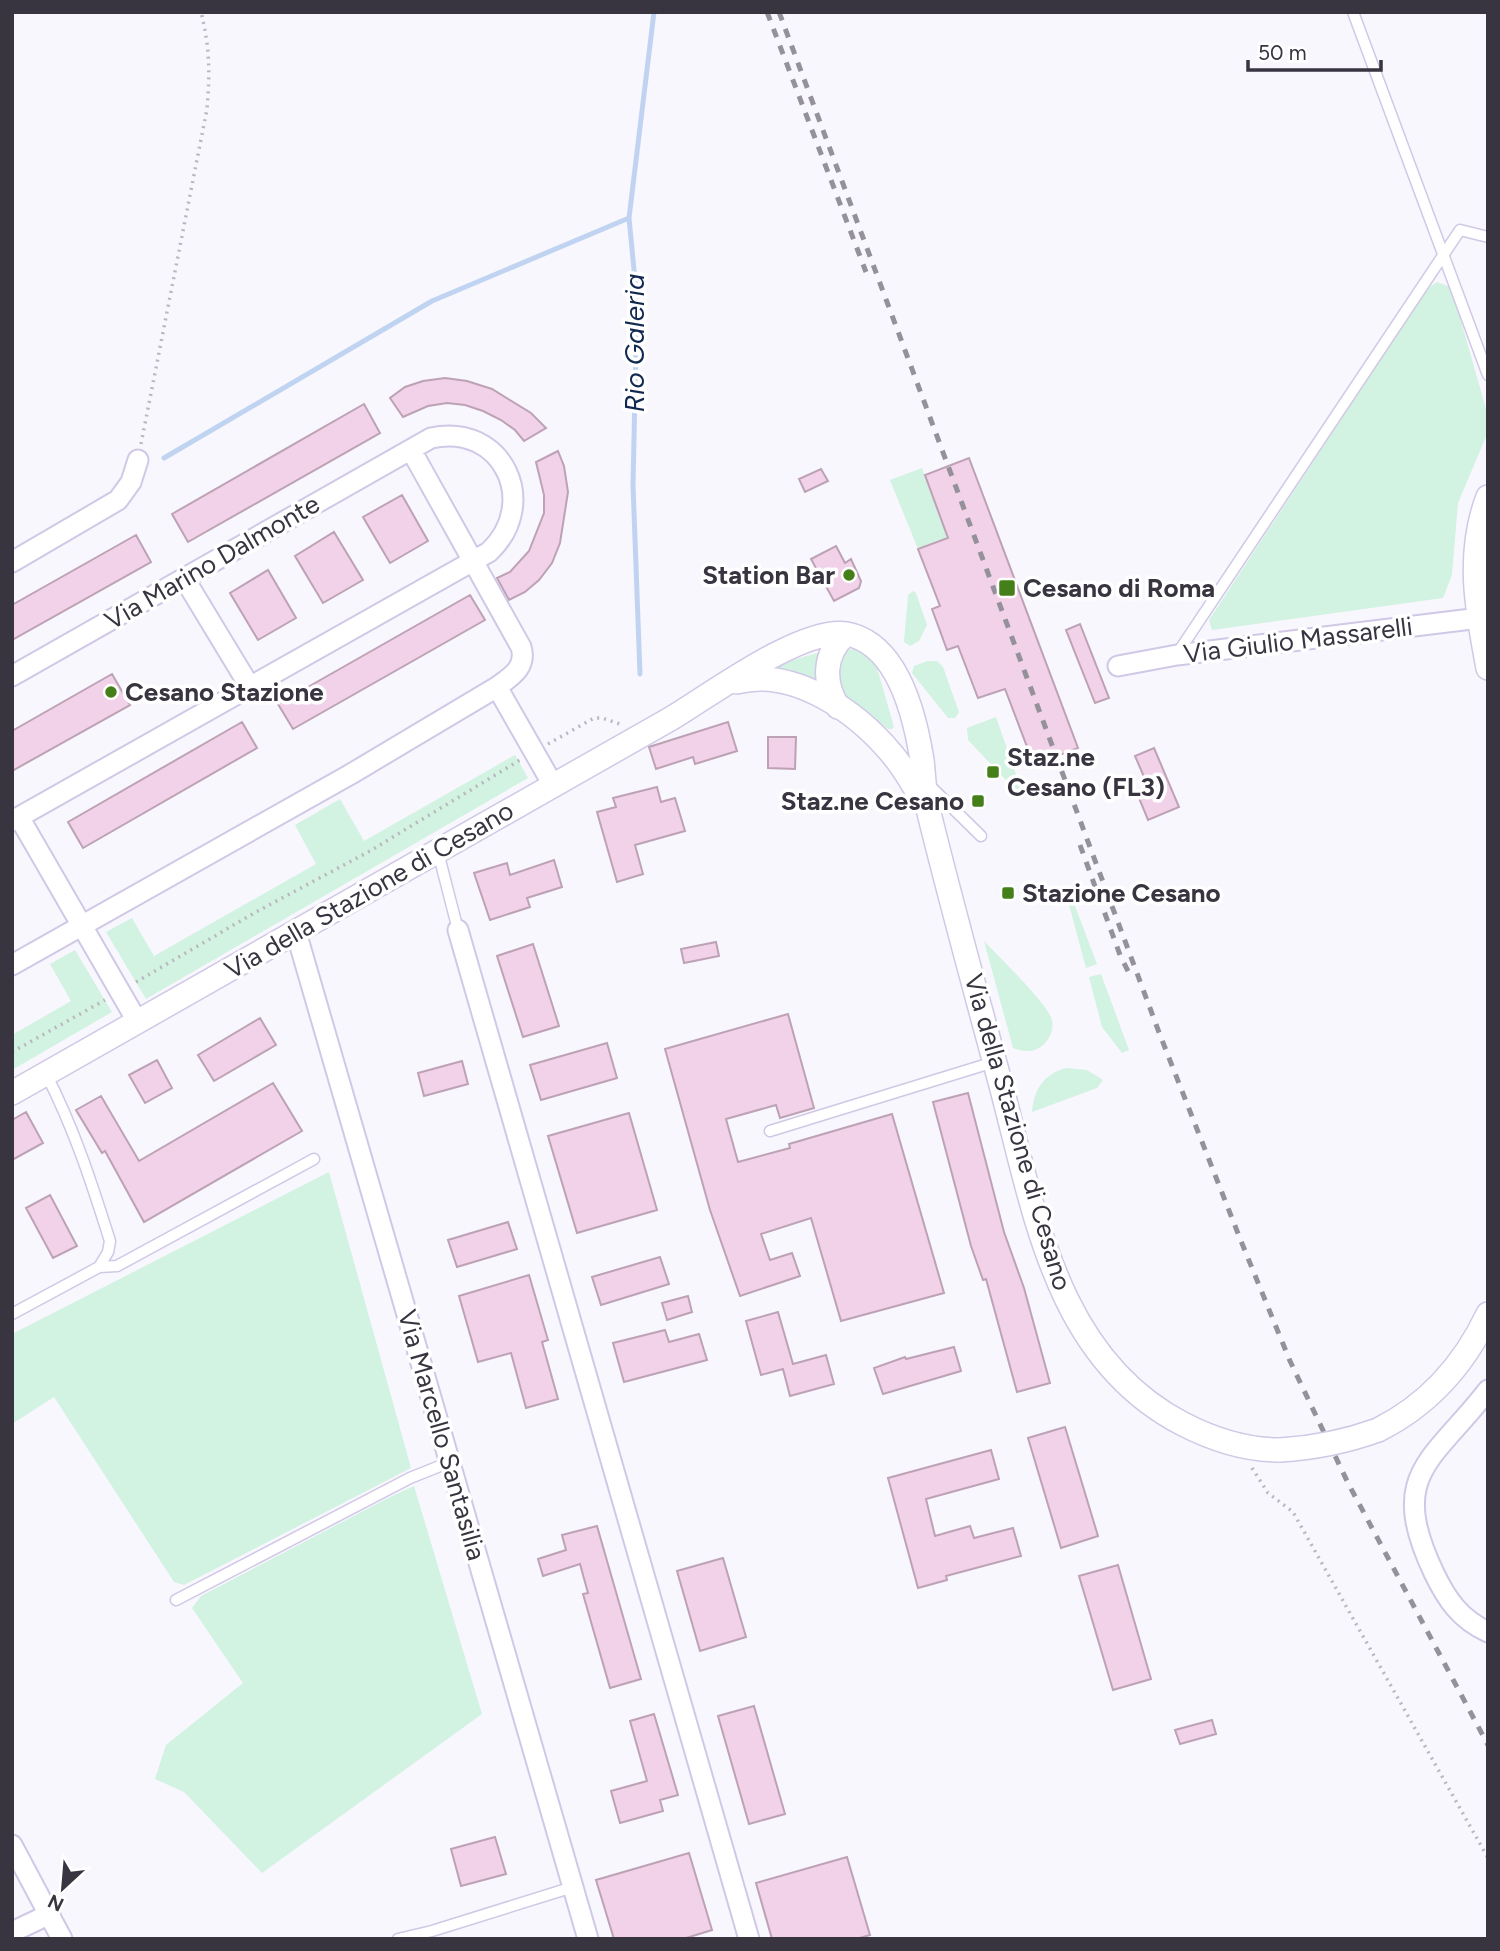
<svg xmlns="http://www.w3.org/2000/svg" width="1500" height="1951" font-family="Figtree,sans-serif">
<rect width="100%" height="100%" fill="#f8f7fd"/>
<path fill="#d2f2e2" d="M 1437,282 L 1450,287 L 1457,307 L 1488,416 L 1488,432 L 1458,503 L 1452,575 L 1443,598 L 1212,630 L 1209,620 L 1427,289 Z
M 922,468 L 948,538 L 918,549 L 890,480 Z
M 913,591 L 916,593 L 927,625 L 919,641 L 910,646 L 904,642 L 908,595 Z
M 852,649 L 859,649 L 876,664 L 894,727 L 892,729 L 888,729 L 838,691 L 833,679 L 845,651 Z
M 824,651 L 821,689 L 759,670 Z
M 928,661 L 937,661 L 943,667 L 959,712 L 955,718 L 948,718 L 912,673 L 914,666 Z
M 996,717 L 1024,797 L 1024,799 L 968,740 L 967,728 Z
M 515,755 L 528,778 L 146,999 L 106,932 L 132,918 L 154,956 L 316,864 L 295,825 L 340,799 L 364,841 Z
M 1067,885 L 1097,964 L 1086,968 L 1064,886 Z
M 984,941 C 998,956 1048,1004 1052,1020 C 1054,1029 1050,1039 1043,1045 C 1034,1053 1023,1052 1013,1048 Z
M 75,950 L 112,1012 L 12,1070 L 12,1035 L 71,1001 L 50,964 Z
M 1101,974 L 1129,1050 L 1122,1053 L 1102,1027 L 1089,977 Z
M 1066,1068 L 1087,1070 L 1103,1080 L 1097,1088 L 1032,1112 C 1034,1089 1044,1074 1066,1068 Z
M 329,1172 L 411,1468 L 184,1585 L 174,1582 L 54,1397 L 12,1424 L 12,1334 Z
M 414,1486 L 482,1714 L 262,1873 L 184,1792 L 155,1779 L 166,1745 L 243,1683 L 192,1608 L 201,1596 L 388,1498 Z"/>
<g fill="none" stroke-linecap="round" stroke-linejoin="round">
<path stroke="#c0d4f2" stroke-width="5" d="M 164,458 L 432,301 L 629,218
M 640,674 L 633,485 L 637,301 L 629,218 L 654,12"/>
</g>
<path fill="#f2d2e9" stroke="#bda2b6" stroke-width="2" d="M 445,378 L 467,381 L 492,389 L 531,413 L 546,428 L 524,441 L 515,430 L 501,420 L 483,411 L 465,405 L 447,403 L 428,406 L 403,417 L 390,398 L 405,387 L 423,381 Z
M 364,404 L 380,433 L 188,542 L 172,514 Z
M 558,451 L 564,466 L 568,492 L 560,543 L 552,563 L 539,580 L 525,592 L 509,600 L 497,578 L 510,572 L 529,551 L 544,513 L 544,495 L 536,462 Z
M 969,458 L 1078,748 L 1034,765 L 1005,689 L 978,698 L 958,646 L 947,650 L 932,609 L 940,606 L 918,549 L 948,538 L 925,475 Z
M 821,469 L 828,481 L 805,492 L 799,479 Z
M 402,495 L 428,541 L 390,563 L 363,517 Z
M 334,532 L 363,580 L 323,603 L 295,556 Z
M 136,535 L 151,562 L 12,640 L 12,605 Z
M 836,546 L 845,563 L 851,559 L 861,581 L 859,588 L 834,601 L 811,559 Z
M 268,570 L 296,618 L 258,640 L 230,593 Z
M 470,595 L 485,620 L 293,729 L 278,704 Z
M 1080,624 L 1109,698 L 1095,703 L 1066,630 Z
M 112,674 L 130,705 L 12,771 L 12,731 Z
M 242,722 L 257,748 L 83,848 L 68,822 Z
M 728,722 L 737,751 L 695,764 L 693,757 L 656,769 L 649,747 Z
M 768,737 L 796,737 L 795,769 L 768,768 Z
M 1154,748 L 1179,807 L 1148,820 L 1139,798 L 1151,793 L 1135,756 Z
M 657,787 L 661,802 L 675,798 L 685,831 L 635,845 L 643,874 L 617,882 L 597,812 L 616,807 L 613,798 Z
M 554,860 L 562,887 L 527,898 L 530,907 L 490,920 L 474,873 L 507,863 L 510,875 Z
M 716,942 L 719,956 L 684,963 L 681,949 Z
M 533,944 L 559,1026 L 523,1037 L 497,956 Z
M 788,1014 L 814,1108 L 780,1118 L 776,1105 L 726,1119 L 738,1162 L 790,1148 L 789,1144 L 892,1114 L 944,1293 L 841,1321 L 811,1218 L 761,1234 L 770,1260 L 792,1253 L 800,1276 L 740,1296 L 710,1210 L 665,1049 Z
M 260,1018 L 276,1045 L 214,1081 L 198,1055 Z
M 607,1043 L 617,1078 L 541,1100 L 530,1065 Z
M 157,1060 L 172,1088 L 145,1103 L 129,1075 Z
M 462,1061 L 468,1084 L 424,1096 L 418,1073 Z
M 273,1083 L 302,1131 L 144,1222 L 105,1151 L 102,1153 L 76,1110 L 101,1096 L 139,1161 Z
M 968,1093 L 1004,1232 L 1024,1288 L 1050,1383 L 1017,1392 L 986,1279 L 983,1280 L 971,1246 L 933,1102 Z
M 26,1112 L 43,1143 L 12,1160 L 12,1120 Z
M 629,1113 L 657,1210 L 577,1233 L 548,1136 Z
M 50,1195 L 77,1246 L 53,1258 L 26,1208 Z
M 508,1222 L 517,1249 L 457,1267 L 448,1240 Z
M 660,1257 L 669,1284 L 601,1305 L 592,1277 Z
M 529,1275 L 548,1340 L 542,1342 L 558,1399 L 526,1408 L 511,1353 L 478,1362 L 459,1296 Z
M 688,1296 L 692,1312 L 667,1320 L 662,1303 Z
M 778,1312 L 793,1364 L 826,1355 L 834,1384 L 790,1396 L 783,1369 L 761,1375 L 746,1321 Z
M 665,1330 L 669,1342 L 699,1334 L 707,1360 L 624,1382 L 613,1343 Z
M 954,1347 L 961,1371 L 883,1394 L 874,1368 L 905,1357 L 906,1359 Z
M 1065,1427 L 1098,1536 L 1061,1548 L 1028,1438 Z
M 991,1450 L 999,1479 L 926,1499 L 935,1536 L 970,1526 L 974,1538 L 1013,1528 L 1021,1556 L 946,1576 L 947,1580 L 918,1588 L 888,1478 Z
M 597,1526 L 641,1679 L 610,1688 L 583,1594 L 588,1593 L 580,1564 L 543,1576 L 538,1559 L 566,1550 L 562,1535 Z
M 723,1558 L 746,1637 L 700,1651 L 677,1571 Z
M 1118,1565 L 1151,1679 L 1113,1690 L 1079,1576 Z
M 754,1706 L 785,1814 L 749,1824 L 718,1716 Z
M 654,1714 L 678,1795 L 660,1800 L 663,1811 L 620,1823 L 611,1791 L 647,1781 L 630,1721 Z
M 1212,1720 L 1216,1734 L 1180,1744 L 1175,1730 Z
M 495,1837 L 506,1874 L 461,1886 L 451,1849 Z
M 689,1853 L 712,1930 L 683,1939 L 614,1939 L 596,1880 Z
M 847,1857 L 870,1935 L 856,1939 L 772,1939 L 756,1883 Z"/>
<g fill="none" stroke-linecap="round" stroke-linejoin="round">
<defs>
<path id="service" d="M 1353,12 L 1488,375
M 1177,654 L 1460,230 L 1488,237
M 929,785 L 981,836
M 438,852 L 458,930
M 46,1074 C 74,1128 92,1184 110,1241 L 108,1252 L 99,1267
M 770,1131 L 994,1062
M 12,1314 L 99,1267 L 117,1266 L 314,1159
M 176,1600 L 410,1478 L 450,1462
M 398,1939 L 432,1931 L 573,1887"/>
<path id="minor" d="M 12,562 L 118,500 L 131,482 L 138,460
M 184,578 L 250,687
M 1118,666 L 1177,655 L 1488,617
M 12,676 L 431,438 C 502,422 541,503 489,552 L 12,821
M 497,687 L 553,785
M 19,817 L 137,1021
M 458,930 L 749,1939
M 296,932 L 588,1939
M 12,965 L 351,774 L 497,687 C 512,676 527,667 521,647 L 411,450
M 1488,1390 C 1432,1462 1387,1474 1434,1573 C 1447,1600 1460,1619 1488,1632
M 12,1845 L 62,1939
M 12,1932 L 50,1914"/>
<path id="tertiary" d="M 1488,497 C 1466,553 1477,611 1488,668
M 737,682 C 794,667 857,712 892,754 C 904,768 913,784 922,800
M 838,707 C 823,683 823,654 846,634
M 12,1093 L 672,718 C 712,694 803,626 847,634 C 898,644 915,716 922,760 C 924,777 924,796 929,813 C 951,902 975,990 999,1078 C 1034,1206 1053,1357 1183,1424 C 1214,1440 1245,1450 1280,1450
M 1378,1430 C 1428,1405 1464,1365 1488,1314"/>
</defs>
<use href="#service" stroke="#d0c8e6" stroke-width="13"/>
<use href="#minor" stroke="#d0c8e6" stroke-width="23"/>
<use href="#tertiary" stroke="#d0c8e6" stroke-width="26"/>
<path stroke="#b9b7bf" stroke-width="3.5" stroke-dasharray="2 5" stroke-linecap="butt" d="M 141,444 L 207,109 C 210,73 210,48 201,12
M 548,744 L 594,718 L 602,718 L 620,724
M 136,982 L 256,912 L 370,851 L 520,760
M 12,1052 L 105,1000
M 1252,1468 L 1268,1493 L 1293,1512 L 1488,1858"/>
<use href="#service" stroke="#fff" stroke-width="10"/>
<use href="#minor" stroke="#fff" stroke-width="19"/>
<use href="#tertiary" stroke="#fff" stroke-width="23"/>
<path stroke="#94919a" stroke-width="5" stroke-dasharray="9 9" stroke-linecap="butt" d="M 767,12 L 866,272
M 779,12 L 1160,1035 L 1241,1241 L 1290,1361 L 1348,1483 L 1488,1745
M 1080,845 L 1120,955 L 1129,973"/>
<defs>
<path id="tertiary-bridge" d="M 1280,1450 C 1314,1448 1345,1442 1378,1430"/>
</defs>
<use href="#tertiary-bridge" stroke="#d0c8e6" stroke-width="26" stroke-linecap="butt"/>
<use href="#tertiary-bridge" stroke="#fff" stroke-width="23"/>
</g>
<g fill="#457f1a" stroke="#fff" stroke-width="2.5">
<circle cx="849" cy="575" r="7"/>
<rect x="998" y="579" width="18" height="18" rx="3.5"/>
<circle cx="111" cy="692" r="7"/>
<rect x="986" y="765" width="14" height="14" rx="3.5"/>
<rect x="971" y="794" width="14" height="14" rx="3.5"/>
<rect x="1001" y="886" width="14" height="14" rx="3.5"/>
</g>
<g text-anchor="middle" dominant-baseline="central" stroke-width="7" stroke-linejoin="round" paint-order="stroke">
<g font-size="26" fill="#383440" stroke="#fff">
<text transform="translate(212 562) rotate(-30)">Via Marino Dalmonte</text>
<text transform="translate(1298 640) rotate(-7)">Via Giulio Massarelli</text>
<text transform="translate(369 890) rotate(-30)">Via della Stazione di Cesano</text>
<text transform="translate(1018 1132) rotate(74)">Via della Stazione di Cesano</text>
<text transform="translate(442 1435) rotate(74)">Via Marcello Santasilia</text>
</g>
<g font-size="26" font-weight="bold" fill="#383440" stroke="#fff" text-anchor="start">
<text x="835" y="575" text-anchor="end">Station Bar</text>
<text x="1023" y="588">Cesano di Roma</text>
<text x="125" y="692">Cesano Stazione</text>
<text x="1007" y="757">Staz.ne<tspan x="1007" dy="30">Cesano (FL3)</tspan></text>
<text x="964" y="801" text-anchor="end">Staz.ne Cesano</text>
<text x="1022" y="893">Stazione Cesano</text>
</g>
<g font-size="28" font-style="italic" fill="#112950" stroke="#fff">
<text transform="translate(634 343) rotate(-90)">Rio Galeria</text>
</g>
</g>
<rect width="1500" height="1951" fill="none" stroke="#383440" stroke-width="28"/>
<g transform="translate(63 1888) rotate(206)" stroke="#ffffff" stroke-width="5" paint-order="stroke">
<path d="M0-5L12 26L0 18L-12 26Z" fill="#383440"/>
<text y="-10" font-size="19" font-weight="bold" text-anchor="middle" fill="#383440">N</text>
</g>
<path d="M1248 60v10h133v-10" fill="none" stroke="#383440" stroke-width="3.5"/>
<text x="1258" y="60" font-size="21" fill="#383440" stroke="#ffffff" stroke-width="5" paint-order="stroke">50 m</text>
</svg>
